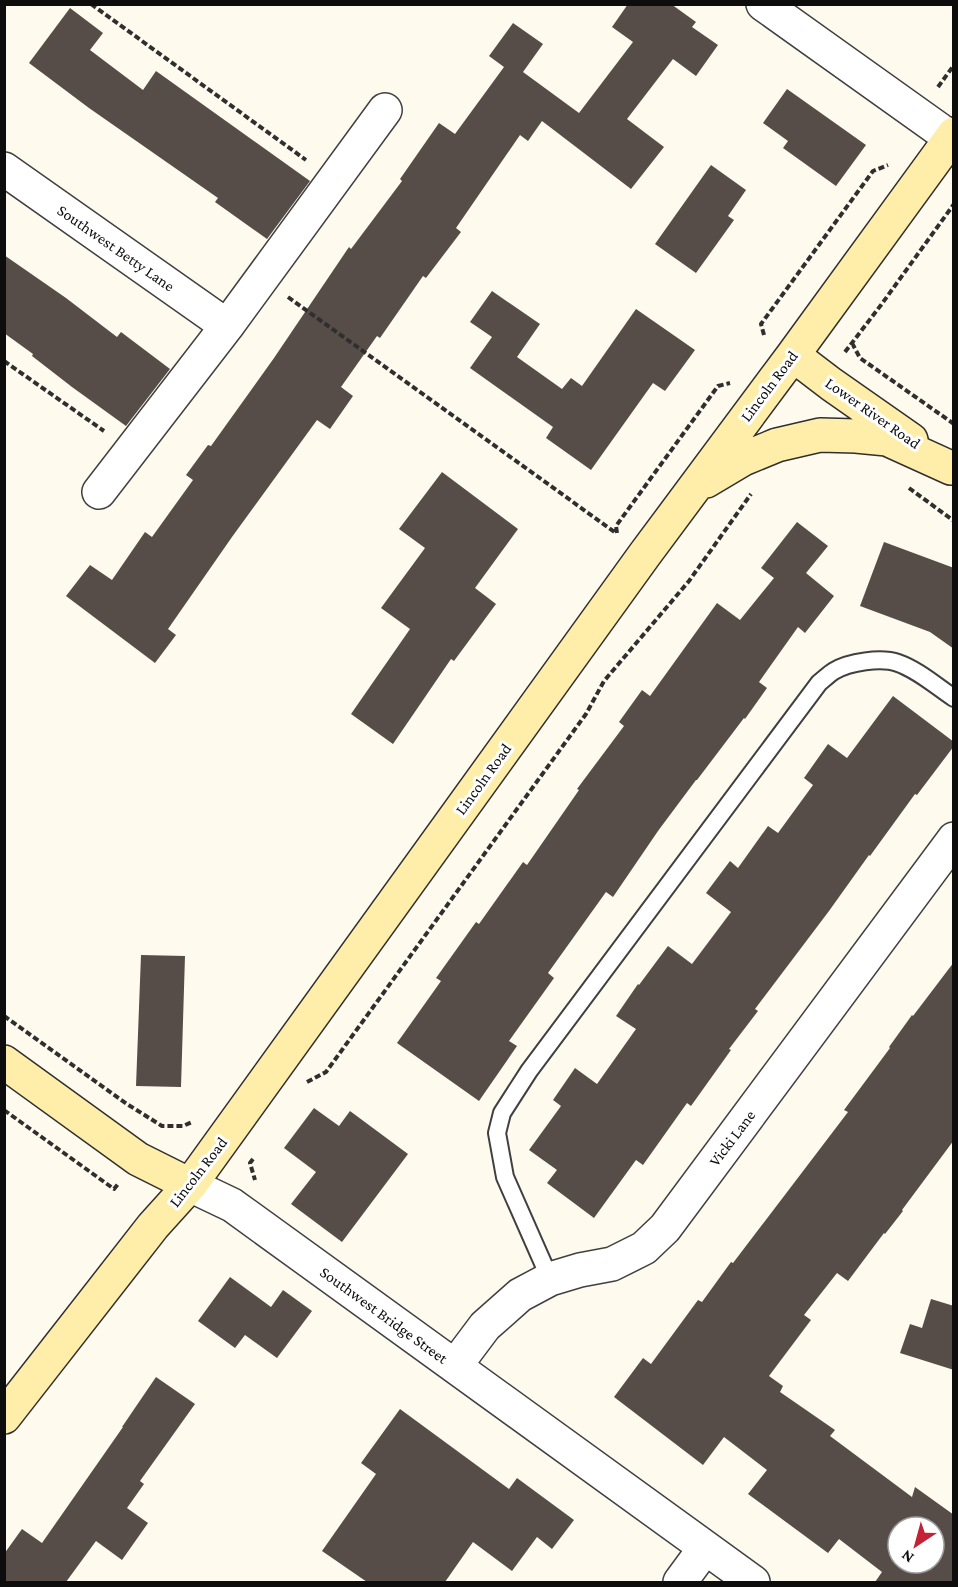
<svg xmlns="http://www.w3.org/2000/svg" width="958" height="1587" font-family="'Crimson Pro',serif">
<rect width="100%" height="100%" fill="#fffaee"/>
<path fill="#564d49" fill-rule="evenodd" d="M 628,4 L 671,4 L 696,22 L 692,27 L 718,45 L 696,76 L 673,59 L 627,119 L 664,147 L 631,189 L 542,121 L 528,141 L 520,135 L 456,228 L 461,232 L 426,278 L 423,276 L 380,338 L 377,336 L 341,387 L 353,396 L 330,429 L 317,420 L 232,537 L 168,629 L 176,635 L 155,663 L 66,596 L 90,565 L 112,580 L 145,532 L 152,537 L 193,480 L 186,475 L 208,445 L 211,446 L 274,358 L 349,247 L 351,249 L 402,181 L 400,179 L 439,123 L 455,134 L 504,67 L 489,56 L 513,23 L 543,44 L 523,72 L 579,113 L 633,42 L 612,27 Z
M 70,8 L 103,33 L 90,50 L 143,90 L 156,71 L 310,181 L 267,239 L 215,202 L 218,198 L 89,108 L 29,63 Z
M 787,89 L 866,145 L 836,186 L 783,148 L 788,141 L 763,123 Z
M 711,165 L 746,190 L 728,216 L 734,220 L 696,273 L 655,244 Z
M 4,255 L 66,298 L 117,337 L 121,332 L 170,369 L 126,426 L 72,387 L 32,356 L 33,354 L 4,333 Z
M 492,291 L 540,324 L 517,357 L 562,389 L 571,378 L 582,386 L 636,309 L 695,350 L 665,391 L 653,383 L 591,470 L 546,438 L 553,427 L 470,368 L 492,337 L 470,322 Z
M 442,472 L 518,529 L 475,588 L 496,604 L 454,661 L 451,659 L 393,744 L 351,714 L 410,629 L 381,608 L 425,548 L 399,529 Z
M 797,522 L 828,546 L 806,573 L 834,596 L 805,633 L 798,627 L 759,682 L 767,688 L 745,719 L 744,718 L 697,780 L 696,780 L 658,831 L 613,897 L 606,892 L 548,973 L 554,978 L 509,1041 L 517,1046 L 479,1101 L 397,1043 L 441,981 L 436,978 L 476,922 L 479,924 L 523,862 L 527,865 L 579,790 L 577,789 L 624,726 L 619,722 L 642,690 L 650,696 L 717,603 L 740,620 L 774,578 L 761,568 Z
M 884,542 L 954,568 L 954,649 L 930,632 L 860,606 Z
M 893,696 L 954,742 L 954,746 L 917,795 L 915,794 L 870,856 L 869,855 L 829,911 L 755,1009 L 758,1011 L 729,1049 L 731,1050 L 691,1106 L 687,1103 L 643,1165 L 636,1160 L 594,1218 L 547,1183 L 557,1170 L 529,1150 L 561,1106 L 553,1100 L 575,1068 L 597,1084 L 636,1029 L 616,1016 L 638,984 L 639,985 L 668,946 L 692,964 L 731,912 L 706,893 L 730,861 L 738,868 L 768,826 L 778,833 L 813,785 L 804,778 L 828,744 L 847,758 Z
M 141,955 L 185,956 L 181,1087 L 136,1086 Z
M 954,962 L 954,1140 L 902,1210 L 903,1211 L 885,1234 L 884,1233 L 848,1281 L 837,1273 L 804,1315 L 811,1320 L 769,1376 L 783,1386 L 780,1392 L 835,1430 L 830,1436 L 912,1497 L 915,1487 L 954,1515 L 954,1582 L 875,1582 L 882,1572 L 839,1539 L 828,1553 L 748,1494 L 767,1470 L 724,1437 L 703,1465 L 614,1397 L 643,1358 L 651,1364 L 698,1300 L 702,1302 L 731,1262 L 733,1263 L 848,1112 L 844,1110 L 890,1048 L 889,1047 L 912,1015 L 913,1016 ZM 898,1527 L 934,1527 L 934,1563 L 898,1563 Z
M 314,1108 L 339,1126 L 350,1111 L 408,1154 L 342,1242 L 291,1204 L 316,1172 L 284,1148 Z
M 230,1277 L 271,1307 L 283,1290 L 312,1311 L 277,1358 L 245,1335 L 235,1348 L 198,1321 Z
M 931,1299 L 954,1306 L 954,1370 L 900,1353 L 910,1324 L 922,1328 Z
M 156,1377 L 195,1404 L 140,1481 L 144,1484 L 127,1508 L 148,1523 L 122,1560 L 96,1541 L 66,1582 L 4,1582 L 4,1554 L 22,1529 L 42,1543 L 123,1427 L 122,1427 Z
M 400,1409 L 509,1489 L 517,1478 L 574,1520 L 552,1549 L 537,1537 L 512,1571 L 473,1542 L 445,1582 L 367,1582 L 322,1551 L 376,1474 L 361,1463 Z"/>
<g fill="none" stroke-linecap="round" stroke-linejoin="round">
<defs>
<path id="lane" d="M 550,1279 L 505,1177 L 497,1133 L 502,1113 L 529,1071 L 819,683 C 824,679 829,674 834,671 C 849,662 881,657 898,663 C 918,670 936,686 954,698"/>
<path id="street" d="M 763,4 L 951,138
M 4,169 L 227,326
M 99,492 L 227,326 L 385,110
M 190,1185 L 232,1205 L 753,1582
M 455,1366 L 485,1326 L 520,1295 L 550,1279 L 580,1270 L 612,1264 L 644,1248 L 665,1228 L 954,839
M 680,1582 L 705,1548"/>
<path id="secondary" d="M 793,355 L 831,384 L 911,440
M 706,481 L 743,459 L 777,445 L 820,435 L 856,436 L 887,439 L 951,468
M 4,1062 L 138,1159 L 190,1185
M 4,1417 L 153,1226 L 190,1185 L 645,554 L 793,355 L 954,134"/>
</defs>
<use href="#lane" stroke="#404040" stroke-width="20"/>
<use href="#street" stroke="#404040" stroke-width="36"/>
<use href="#secondary" stroke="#2f2f2f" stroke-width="36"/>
<path stroke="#2f2f2f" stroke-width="4" stroke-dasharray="6 3" stroke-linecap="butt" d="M 91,4 L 306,160
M 938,87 L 954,65
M 288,297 L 616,533
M 764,335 L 761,324 L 873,171 L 888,165
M 852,343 L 860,358 L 954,424
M 845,352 L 881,305 L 954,204
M 4,361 L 104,431
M 909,488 L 954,521
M 617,533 L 616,526 L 718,386 L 730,383
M 4,1016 L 127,1104 L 162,1126 L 183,1126 L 192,1122
M 307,1082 L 326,1072 L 586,714 L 604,681 L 689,581 L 751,494
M 4,1110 L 114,1189 L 118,1184
M 253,1159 L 250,1163 L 255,1180"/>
<use href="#lane" stroke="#fff" stroke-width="16"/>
<use href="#street" stroke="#fff" stroke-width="33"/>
<use href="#secondary" stroke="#ffeea9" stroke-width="33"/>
</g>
<g text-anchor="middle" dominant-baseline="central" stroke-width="6" stroke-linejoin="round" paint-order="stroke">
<g font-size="16" fill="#0d0d0d" stroke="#fff">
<text transform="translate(116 248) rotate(35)">Southwest Betty Lane</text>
<text transform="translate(769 386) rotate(-53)">Lincoln Road</text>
<text transform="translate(873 413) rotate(35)">Lower River Road</text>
<text transform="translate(483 779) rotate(-54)">Lincoln Road</text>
<text transform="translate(732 1138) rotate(-53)">Vicki Lane</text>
<text transform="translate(198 1172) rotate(-52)">Lincoln Road</text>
<text transform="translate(384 1315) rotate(36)">Southwest Bridge Street</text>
</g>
</g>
<rect width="958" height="1587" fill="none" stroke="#0d0d0d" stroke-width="12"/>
<g transform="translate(916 1545) rotate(216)"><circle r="28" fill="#ffffff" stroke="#9e9e9e" stroke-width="1.5"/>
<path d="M0-4.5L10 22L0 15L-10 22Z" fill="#c22136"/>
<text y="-9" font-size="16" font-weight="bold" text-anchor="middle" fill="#0d0d0d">N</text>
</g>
</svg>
